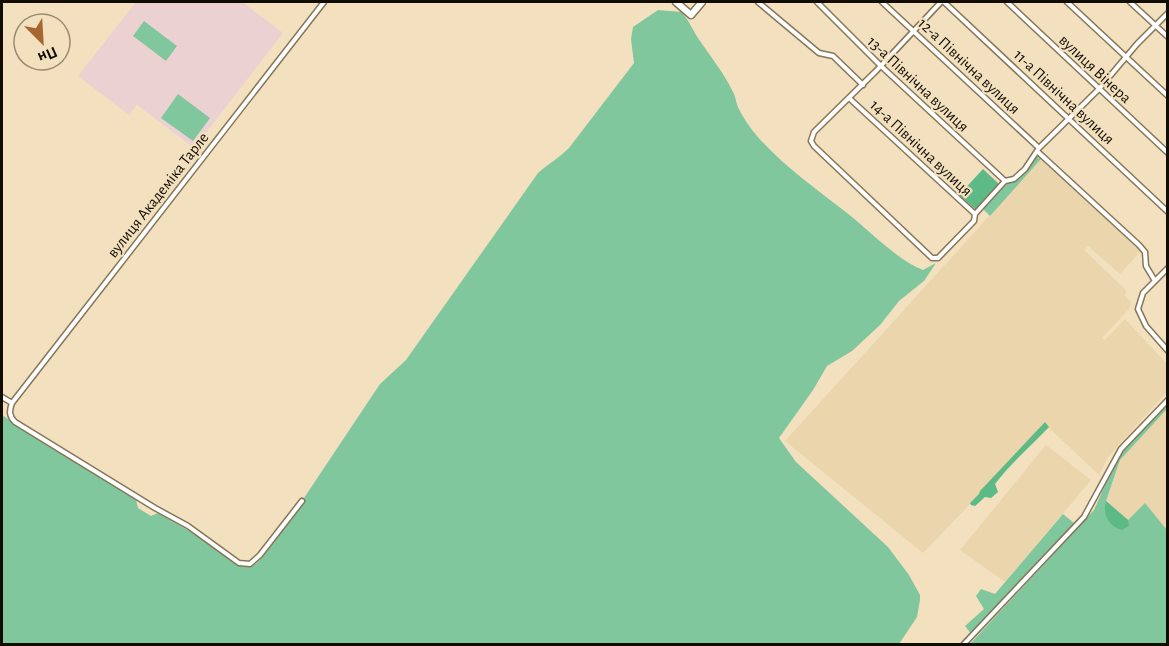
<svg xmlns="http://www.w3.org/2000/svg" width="1169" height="646" font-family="'Alegreya Sans',sans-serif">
<rect width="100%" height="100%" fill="#f2e0be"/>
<path fill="#ebd5ac" d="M 1041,159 L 1141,251 L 1120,274 L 1088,246 L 1084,250 L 1126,290 L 1125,296 L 1131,302 L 1130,308 L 1102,338 L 1105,340 L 1125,319 L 1167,364 L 1167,392 L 1108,457 L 1099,475 L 1046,425 L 923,553 L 785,441 Z
M 1167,409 L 1167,530 L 1145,504 L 1128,520 L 1106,501 L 1120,460 Z
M 1046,445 L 1091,480 L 1005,582 L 960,550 Z"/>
<path fill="#ecd1d2" d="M 136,2 L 242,2 L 283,33 L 194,148 L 137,105 L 129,115 L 78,76 Z"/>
<path fill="#81c79d" d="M 658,10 L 681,12 C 689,20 692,29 698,38 C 710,56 724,73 733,92 C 736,97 736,104 739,109 C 758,149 813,186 847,213 C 869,230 897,260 923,270 L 936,263 L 924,281 L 899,301 L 880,325 L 852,351 L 827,366 L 813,390 L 779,438 L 796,462 L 888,547 L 909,575 L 920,595 L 920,600 L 917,617 L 899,644 L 2,644 L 2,415 L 136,500 L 138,508 L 151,516 L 158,513 L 198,536 L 239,566 L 250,567 L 257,563 L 304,503 L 302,501 L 380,384 L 406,360 L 538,173 C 548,164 559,158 569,148 L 634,63 L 631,39 L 633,27 Z
M 144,21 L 177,46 L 166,61 L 133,36 Z
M 178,94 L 210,118 L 193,141 L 161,118 Z
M 1038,157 L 1041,159 L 990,216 L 984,210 L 984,206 L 1003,185 L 1016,181 L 1035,158 Z
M 1167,403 L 1167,409 L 1120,460 L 1106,501 L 1128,520 L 1145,503 L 1167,530 L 1167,644 L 970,644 L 1094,510 L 1116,461 L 1125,448 Z
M 1063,514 L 1074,523 L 971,634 L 965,626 L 984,609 L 976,596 L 981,589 L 995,594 Z"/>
<path fill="#5dba86" d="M 983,169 L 1000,185 L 976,210 L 959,195 Z
M 1045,422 L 1049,427 C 1031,446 1011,463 995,484 L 998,492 L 991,498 L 985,497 L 975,506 L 971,505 L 970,503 L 979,494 L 980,491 Z
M 1106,501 L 1128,520 L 1129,526 L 1122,530 C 1109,527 1102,514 1106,501 Z"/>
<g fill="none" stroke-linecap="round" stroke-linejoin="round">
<defs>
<path id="street" d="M 758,2 L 819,53 L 833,56 L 863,85
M 817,2 L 881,66 L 1005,181
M 882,2 L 1039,148
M 944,2 L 1168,212
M 1007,2 L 1168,153
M 1067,2 L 1168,96
M 1130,2 L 1168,37
M 849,98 L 975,214 L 974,221 L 938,258 L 932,258 L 814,146 L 811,141 L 814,132 L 876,71 L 941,2
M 1038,152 L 1139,245 L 1145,252 L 1146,266 L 1155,281
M 975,214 L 1005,181 L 1014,179 L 1025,169 L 1039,148 L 1099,89 L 1137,44 L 1168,13
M 1168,268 L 1143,293 L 1138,309 L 1146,326 L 1168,351
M 2,397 L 12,403
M 302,501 L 260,555 L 250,564 L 239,563 L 188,526 L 155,508 L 15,422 C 9,416 9,411 12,403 L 324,2
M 964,644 L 1084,517 L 1121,449 L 1168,400"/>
<path id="secondary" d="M 676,2 L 691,15 L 702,2"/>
</defs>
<use href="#street" stroke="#867657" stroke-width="7"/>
<use href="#secondary" stroke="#867657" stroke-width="9"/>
<use href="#street" stroke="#fff" stroke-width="4"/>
<use href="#secondary" stroke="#fff" stroke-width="6"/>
</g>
<g text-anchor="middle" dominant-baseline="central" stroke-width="4.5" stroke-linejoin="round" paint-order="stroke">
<g font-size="16" fill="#120c03" stroke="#f2e0be">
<text transform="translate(969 66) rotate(43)">12-а Північна вулиця</text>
<text transform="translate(1095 69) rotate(43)">вулиця Вінера</text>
<text transform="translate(918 84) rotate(43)">13-а Північна вулиця</text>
<text transform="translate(1064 97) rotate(43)">11-а Північна вулиця</text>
<text transform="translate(921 148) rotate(43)">14-а Північна вулиця</text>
<text transform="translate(158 195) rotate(-52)">вулиця Академіка Тарле</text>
</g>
</g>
<rect width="1169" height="646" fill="none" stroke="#120c03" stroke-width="6"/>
<g transform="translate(42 42) rotate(156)"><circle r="28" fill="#f2e0be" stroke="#988b73" stroke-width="1.5"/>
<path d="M0-4.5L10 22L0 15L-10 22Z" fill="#a76730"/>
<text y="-9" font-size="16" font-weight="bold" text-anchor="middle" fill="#120c03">Пн</text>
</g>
</svg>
